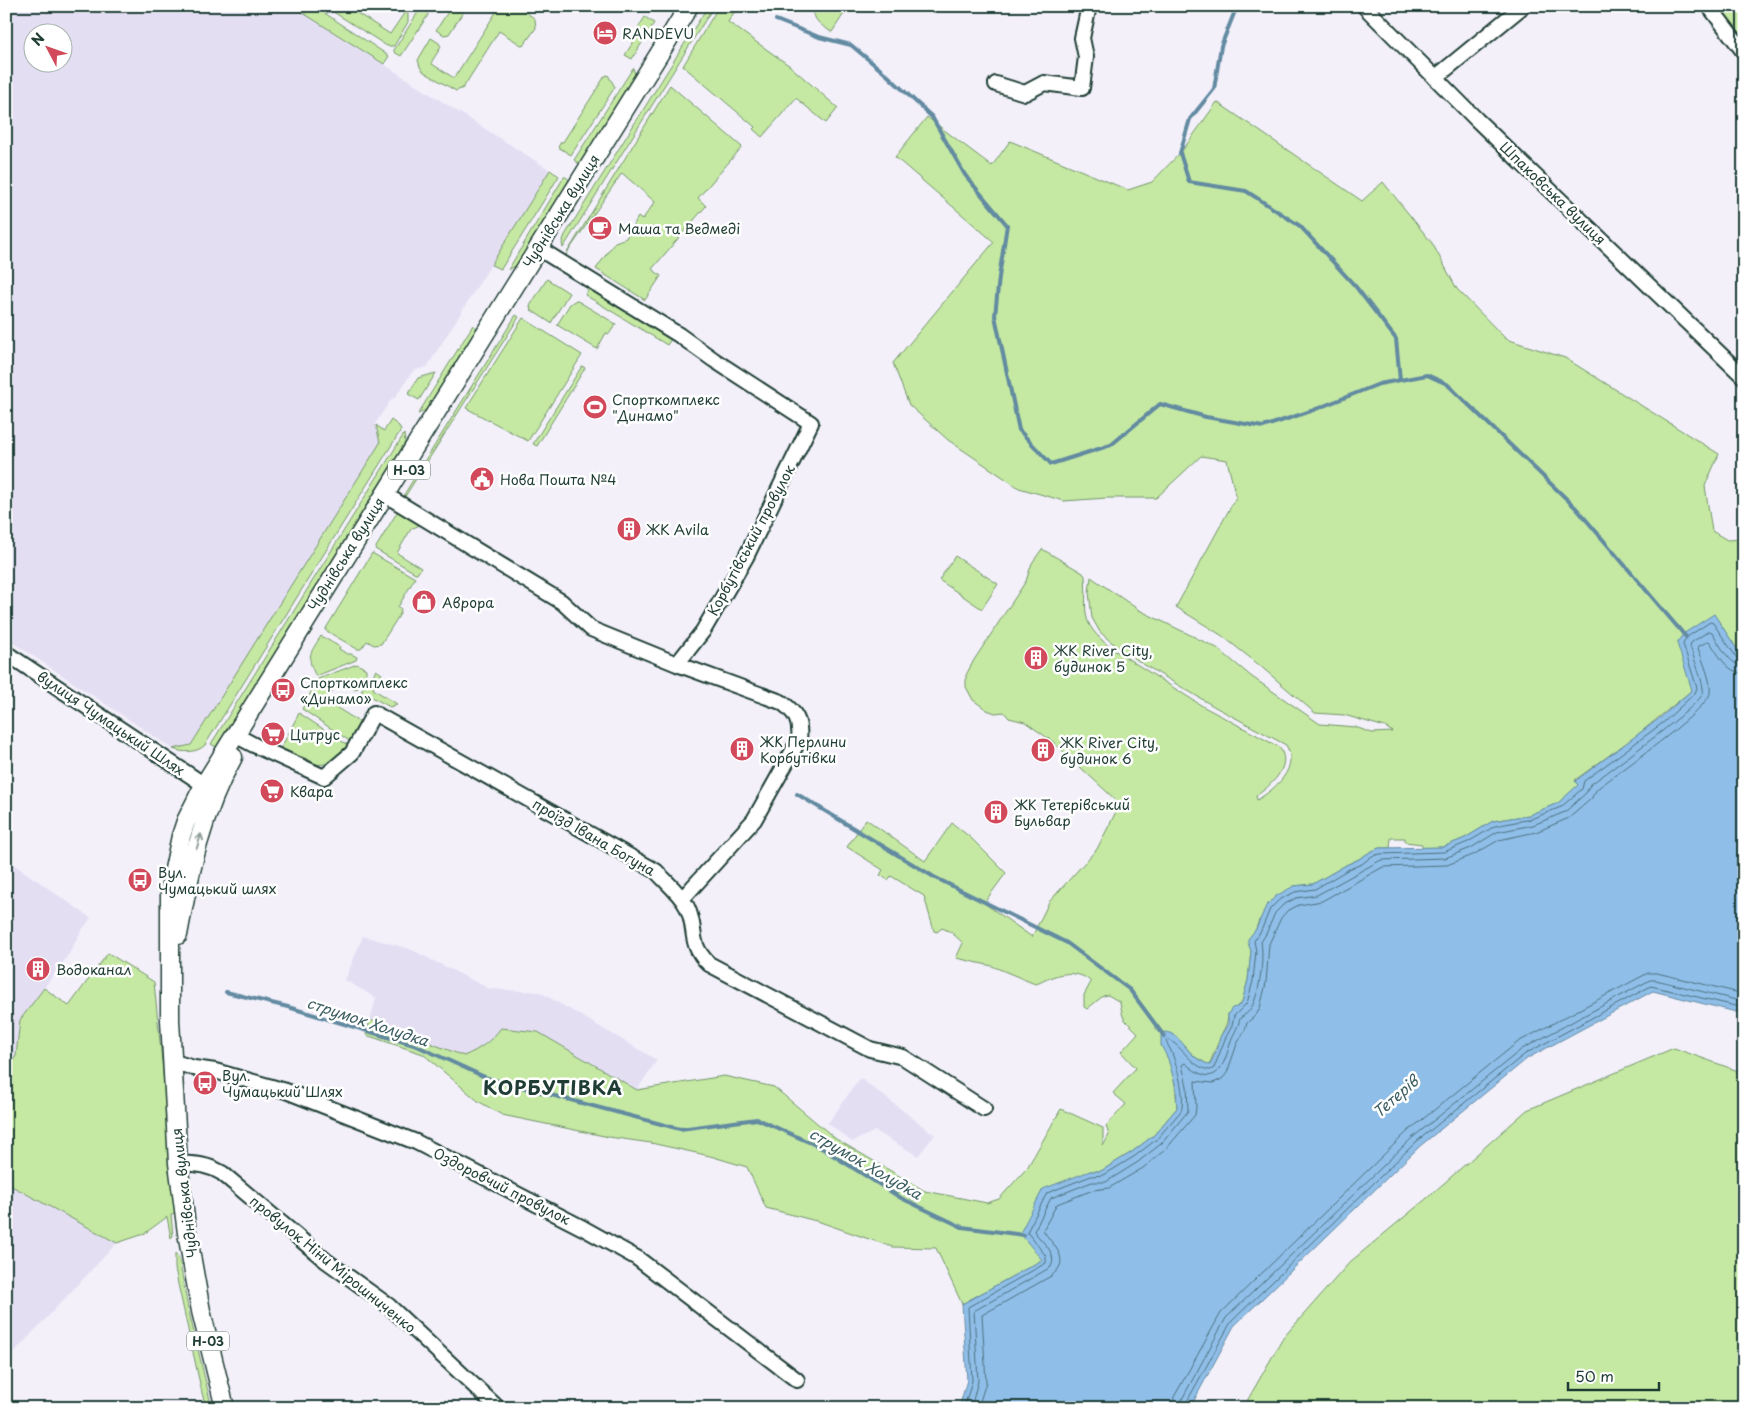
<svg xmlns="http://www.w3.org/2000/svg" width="1750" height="1414" font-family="'Playpen Sans',sans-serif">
<rect width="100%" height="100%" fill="#f3f0fa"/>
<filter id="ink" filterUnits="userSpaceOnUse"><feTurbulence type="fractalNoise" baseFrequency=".02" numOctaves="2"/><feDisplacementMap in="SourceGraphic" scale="10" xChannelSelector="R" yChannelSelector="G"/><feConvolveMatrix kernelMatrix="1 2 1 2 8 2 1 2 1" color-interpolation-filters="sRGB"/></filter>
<g filter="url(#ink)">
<path fill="#e4def3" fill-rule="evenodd" d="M 6,6 L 292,6 L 550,170 L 427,367 L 413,371 L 394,399 L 392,398 L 375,424 L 380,443 L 191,745 L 173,749 L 6,638 ZM 32,32 L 62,32 L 62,62 L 32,62 Z
M 6,859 L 91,918 L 80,933 L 69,954 L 20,1020 L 16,1056 L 6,1071 Z
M 363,936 L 410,949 L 490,989 L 540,992 L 657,1060 L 637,1090 L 538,1032 L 501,1028 L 492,1040 L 479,1049 L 464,1056 L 370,1020 L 376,998 L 345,980 Z
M 860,1078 L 935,1135 L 918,1156 L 875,1131 L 852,1142 L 828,1123 Z
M 6,1183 L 117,1243 L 6,1361 Z"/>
<path fill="#c5e9a2" stroke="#72936b" d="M 292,6 L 314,6 L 389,56 L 384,64 Z
M 324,6 L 346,6 L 390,34 L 405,12 L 408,14 L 408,22 L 394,46 L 387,46 Z
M 422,6 L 427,9 L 428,15 L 401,56 L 394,52 L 394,50 Z
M 452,6 L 467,6 L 449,34 L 444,35 L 436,30 Z
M 500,6 L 518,6 L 535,19 L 536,28 L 523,46 L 499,31 L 463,88 L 456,91 L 424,72 L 420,67 L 418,60 L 431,38 L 439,43 L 441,47 L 432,61 L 432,64 L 454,78 Z
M 708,6 L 714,6 L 563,248 L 562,243 L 565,235 Z
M 719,6 L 738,6 L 728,22 L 790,66 L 838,108 L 826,123 L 796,98 L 762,137 L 753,129 L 755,127 L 683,66 Z
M 814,6 L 849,6 L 832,32 C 822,26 811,20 814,6 Z
M 1709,6 L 1744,6 L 1744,41 Z
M 645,17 L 654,23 L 632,59 L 625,55 L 641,30 L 638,28 Z
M 633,68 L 635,74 L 581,163 L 578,163 L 574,160 Z
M 608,75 L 615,87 L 571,155 L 558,147 L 561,142 L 563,142 L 605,76 Z
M 670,85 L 742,147 L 698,198 L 706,206 L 652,269 L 661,276 L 645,300 L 596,269 L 615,242 L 626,238 L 638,217 L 642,220 L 655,202 L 622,173 L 565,256 Z
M 1217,102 L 1362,201 L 1383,182 L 1432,243 L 1457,289 L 1506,339 L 1565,358 L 1719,454 L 1705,486 L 1712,531 L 1727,540 L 1744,539 L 1744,654 L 1741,655 L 1714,615 L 1692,690 L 1636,736 L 1575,780 L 1579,785 L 1558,803 L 1529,815 L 1493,821 L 1465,838 L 1443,847 L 1422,848 L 1422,844 L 1405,842 L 1405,838 L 1391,838 L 1390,848 L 1379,848 L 1370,852 L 1359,859 L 1346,865 L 1313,884 L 1294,886 L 1259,920 L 1250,946 L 1251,951 L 1248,980 L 1242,1002 L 1228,1014 C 1228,1025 1223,1029 1220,1038 C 1216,1047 1213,1056 1209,1065 L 1195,1057 L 1177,1038 L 1161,1045 C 1173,1062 1176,1087 1177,1108 L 1154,1135 L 1132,1152 L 1101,1171 L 1090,1171 L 1042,1260 L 962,1304 L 936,1248 L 892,1247 L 820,1222 L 766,1208 L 747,1167 L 710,1156 L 651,1143 L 609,1137 L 502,1115 L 478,1101 L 423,1054 L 366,1035 L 370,1020 L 464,1056 C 480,1049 490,1042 501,1028 L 538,1032 L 637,1090 L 724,1076 L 774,1087 L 836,1139 L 925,1191 L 987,1203 L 999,1199 L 1027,1168 L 1061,1109 L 1103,1128 L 1103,1146 L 1109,1135 L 1106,1126 L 1126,1104 L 1113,1093 L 1136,1068 L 1121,1052 L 1138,1033 L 1124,1019 L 1122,1013 L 1120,1002 L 1108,995 L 1103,996 L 1087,1009 L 1084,1007 L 1084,995 L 1091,982 C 1080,971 1063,972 1050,978 C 1044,980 1041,983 1035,984 L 992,966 L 956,958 L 963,943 L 951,932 L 942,928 L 937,932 L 934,931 L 924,896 L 891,876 L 888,880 L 880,875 L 883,870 L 847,847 L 866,819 L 925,861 L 952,823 L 971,838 L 1006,873 L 984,903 L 1032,937 L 1049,902 L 1097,849 L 1120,804 L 1052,741 L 1025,722 L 1009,718 L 1004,712 L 995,713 L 987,710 L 973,700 L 966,687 L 966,675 L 974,660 L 1026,581 L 1032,563 L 1042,549 L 1083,573 L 1085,576 C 1088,614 1077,620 1111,648 L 1204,707 L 1279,747 C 1294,766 1270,786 1256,796 L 1257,800 C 1275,789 1300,768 1286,745 L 1215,707 L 1143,664 L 1110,641 L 1100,632 L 1092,618 L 1089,592 L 1091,577 L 1139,610 L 1217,648 L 1252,677 L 1320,724 L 1355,727 L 1372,733 L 1393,732 L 1385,727 L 1344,715 L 1315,713 L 1258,664 L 1221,635 L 1176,607 L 1236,497 L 1227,460 L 1201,456 L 1156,498 L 1107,498 L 1064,501 L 1019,488 L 948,440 L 909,405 L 893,363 L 994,242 L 895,157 L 927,117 L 992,166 L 1010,141 L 1128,190 L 1152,182 L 1182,151 Z
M 550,170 L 559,176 L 501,269 L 491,265 Z
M 564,177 L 566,177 L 569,180 L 517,265 L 508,270 Z
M 547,279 L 569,293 L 551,323 L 531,310 L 530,306 Z
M 589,288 L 672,338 L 667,345 L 585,295 Z
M 576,300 L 616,324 L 609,334 L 606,333 L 597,349 L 557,325 L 570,304 Z
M 516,315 L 519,317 L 404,498 L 405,493 Z
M 523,318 L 582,355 L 528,441 L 466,408 Z
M 473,325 L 477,328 L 426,410 L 418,414 Z
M 582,366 L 585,368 L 537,446 L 533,444 Z
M 436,373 L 419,400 L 408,394 L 418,378 Z
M 391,420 L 399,426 L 401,430 L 205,745 C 197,753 183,753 173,749 L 191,745 L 380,443 L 376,425 L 384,431 Z
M 404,434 L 405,443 L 216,747 L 211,744 Z
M 399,509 L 422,524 L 411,529 L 397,553 L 421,568 L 417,574 L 375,549 Z
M 372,553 L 415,578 L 398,607 L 401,609 L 400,614 L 381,644 L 374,645 L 367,641 L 361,649 L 357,649 L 325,630 Z
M 955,556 L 998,584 L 982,609 L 939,580 Z
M 321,636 L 340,647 L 339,649 L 347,654 L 351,654 L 357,657 L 356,660 L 316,676 C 305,657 311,652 321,636 Z
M 357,664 L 366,669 L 366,673 L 358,688 L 355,689 L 339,680 L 326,701 L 358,721 L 360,727 L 351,742 L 302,709 L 318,679 Z
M 376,670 L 382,674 L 373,689 L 397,704 L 390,707 L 361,691 L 369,678 L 371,679 Z
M 299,713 L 349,746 C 341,755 330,767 316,764 C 312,762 307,758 302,757 C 294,755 288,754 280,750 Z
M 108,953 L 154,982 L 177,1211 L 171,1215 L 173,1236 L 171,1238 L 167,1217 L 144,1234 L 117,1243 L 6,1183 L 6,1071 L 16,1056 L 20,1020 L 44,988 L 69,1006 Z
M 1674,1048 L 1741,1072 L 1744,1083 L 1744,1408 L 1243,1408 L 1283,1338 L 1350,1262 L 1426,1199 L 1527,1110 Z
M 175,1253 L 179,1258 L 188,1308 L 212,1408 L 206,1408 L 202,1393 L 178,1284 L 175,1268 Z"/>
<path fill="#8fbee9" stroke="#628aa1" d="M 1714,614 L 1741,655 L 1744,654 L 1744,1014 L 1653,991 L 1528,1058 L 1420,1146 L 1234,1326 L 1190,1408 L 959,1408 L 967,1380 L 962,1304 L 1042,1260 L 1020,1233 L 1043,1189 L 1090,1171 L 1101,1171 L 1132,1152 L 1154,1135 L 1177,1108 L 1176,1087 L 1168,1059 L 1161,1045 L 1161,1035 L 1164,1032 C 1178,1032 1185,1049 1195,1057 C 1199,1060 1205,1063 1210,1065 L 1218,1047 L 1220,1037 L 1228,1024 L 1228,1014 L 1232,1008 L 1237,1007 L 1242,1002 L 1248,980 L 1251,951 L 1248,943 L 1248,939 L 1256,929 L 1266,906 L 1276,896 L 1294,886 L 1313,884 L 1346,865 L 1359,859 L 1370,852 L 1379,848 L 1443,847 L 1465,838 L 1493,821 L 1529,815 L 1558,803 L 1578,785 L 1575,781 L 1660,718 L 1692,690 L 1677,643 L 1683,634 Z"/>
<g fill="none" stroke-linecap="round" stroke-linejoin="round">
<path stroke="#4c717c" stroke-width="1" d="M 964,1408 L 972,1381 L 968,1307 L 1046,1263 L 1046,1256 L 1027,1232 L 1047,1193 L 1091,1176 L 1104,1175 L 1135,1156 L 1157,1139 L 1181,1111 C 1186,1097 1177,1065 1171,1051 C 1169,1047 1167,1044 1166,1040 L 1168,1039 C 1183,1047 1192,1068 1210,1070 L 1214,1068 L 1225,1039 L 1232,1026 L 1234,1016 L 1247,1003 L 1253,981 L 1256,951 L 1254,941 L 1261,931 L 1270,909 L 1279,900 L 1295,892 L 1315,889 L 1349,869 L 1362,864 L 1372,856 L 1380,854 L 1444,852 L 1468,842 L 1495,826 L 1531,819 L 1561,807 L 1582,789 L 1584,781 L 1664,722 L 1695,693 L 1697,688 L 1683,644 L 1687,637 L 1710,622 L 1713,623 L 1737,658 L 1744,660
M 971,1408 L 978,1381 L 974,1311 L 1051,1267 C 1058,1252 1041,1242 1034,1231 L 1051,1198 L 1092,1182 L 1106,1182 L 1138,1162 L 1162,1143 L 1188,1111 L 1187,1086 L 1182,1065 L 1185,1063 C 1213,1088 1222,1073 1230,1044 C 1232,1035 1238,1029 1240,1018 C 1244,1016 1249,1012 1251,1008 C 1260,994 1264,958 1261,942 L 1266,934 L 1275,913 L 1283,905 L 1296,898 L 1317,895 L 1381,860 L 1445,858 L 1471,848 L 1497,832 L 1533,825 L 1565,812 L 1586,793 L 1590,785 C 1607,772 1699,707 1703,693 C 1705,685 1692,655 1690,645 L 1692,642 L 1709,631 L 1712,632 C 1719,643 1729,666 1744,666
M 978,1408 L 986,1382 L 982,1315 L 1051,1276 C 1073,1260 1053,1246 1043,1230 L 1057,1204 L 1093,1190 L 1109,1188 L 1143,1168 L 1166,1149 L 1195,1115 L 1196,1107 L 1195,1081 L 1213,1083 L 1222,1079 L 1227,1073 L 1237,1044 L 1245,1030 L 1247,1023 L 1256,1015 L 1260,1008 L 1266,983 L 1269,944 L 1281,918 L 1287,911 L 1299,905 L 1322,901 L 1383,867 L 1447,865 L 1473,855 L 1499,840 L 1536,832 L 1569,818 L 1591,799 L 1597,789 C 1616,774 1707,711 1710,693 C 1712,681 1702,660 1698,648 L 1699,646 L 1709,641 C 1719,654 1726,673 1744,673
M 1172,1408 L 1174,1397 L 1221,1313 L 1407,1132 L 1518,1042 L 1648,973 L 1657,973 L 1744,994
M 1179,1408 L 1181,1401 L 1226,1318 L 1412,1138 L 1522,1049 L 1650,980 L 1656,980 L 1744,1002
M 1186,1408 L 1186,1403 L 1231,1322 L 1416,1142 L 1525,1054 L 1651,986 L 1744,1008"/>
<path stroke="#628aa1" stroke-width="4" d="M 1237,6 L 1221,46 L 1214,89 L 1190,119 L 1180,153 L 1189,182 L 1246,191 L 1300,226 L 1356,287 L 1396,339 L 1400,380
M 776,20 L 819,37 L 851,45 L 887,75 L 932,117 L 965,175 L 1007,225 L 999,277 L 995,316 L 1019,430 L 1051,464 L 1111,445 L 1160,404 L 1206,417 L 1263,427 L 1311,411 L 1379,384 L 1427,375 L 1447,384 L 1576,508 L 1686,637
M 797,794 L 934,877 L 1067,943 L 1130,990 L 1164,1036
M 226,992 L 288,1007 L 417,1046 L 487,1078 L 680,1129 L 757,1119 L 820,1147 L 901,1198 L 962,1227 L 1024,1235"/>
<defs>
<path id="minor" d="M 1364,6 L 1477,120 L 1744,377
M 1709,6 L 1744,52
M 1435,78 L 1523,6
M 996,84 L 1025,93 L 1044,83 L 1082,88 L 1086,57 L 1082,38 L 1089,6
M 384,494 L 562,602 L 591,629 L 677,664 L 703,631 L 746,557 L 811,423 L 714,360 L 679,335 L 538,248
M 6,653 L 212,790
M 677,664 L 781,702 C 796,712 801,722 799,740 L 754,820 L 682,899
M 235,735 L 254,745 L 324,777 L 352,753 L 374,713 L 656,871 C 666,882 680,893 687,907 C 698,930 687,943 709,964 L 870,1049 L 903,1057 L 984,1109
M 171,1061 L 194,1068 L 215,1071 L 286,1091 L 416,1142 L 583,1228 L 637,1258 L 797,1380
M 178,1163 C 196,1164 206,1164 222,1173 L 325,1260 L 389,1306 L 498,1408"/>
<path id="major" d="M 178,935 C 189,874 202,812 233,757
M 225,1408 L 201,1311 L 187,1233 L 178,1163 L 170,1020 L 170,888 L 181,836 L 186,821 L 204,785 L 689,6"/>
</defs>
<use href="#minor" stroke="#1f3d34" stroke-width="18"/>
<use href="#major" stroke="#1f3d34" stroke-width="21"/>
<use href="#minor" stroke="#fff" stroke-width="14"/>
<use href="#major" stroke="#fff" stroke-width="18"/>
</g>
<defs><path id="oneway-shaft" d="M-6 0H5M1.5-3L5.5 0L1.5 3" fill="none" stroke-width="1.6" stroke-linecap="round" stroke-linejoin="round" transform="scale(1.25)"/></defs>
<use stroke="#8f9e9a" href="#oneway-shaft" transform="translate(199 841) rotate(-73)"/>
</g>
<defs>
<symbol id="hotel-disc" viewBox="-11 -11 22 22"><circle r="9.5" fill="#d1495b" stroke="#fff"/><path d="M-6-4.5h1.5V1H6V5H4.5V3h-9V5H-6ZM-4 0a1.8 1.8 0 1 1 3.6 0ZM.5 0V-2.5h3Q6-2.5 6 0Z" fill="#fff"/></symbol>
<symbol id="cafe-disc" viewBox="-11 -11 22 22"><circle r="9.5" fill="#d1495b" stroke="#fff"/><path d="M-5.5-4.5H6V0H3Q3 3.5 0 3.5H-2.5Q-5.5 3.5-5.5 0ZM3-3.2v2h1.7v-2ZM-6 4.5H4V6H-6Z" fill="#fff"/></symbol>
<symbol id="stadium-disc" viewBox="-11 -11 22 22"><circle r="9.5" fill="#d1495b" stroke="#fff"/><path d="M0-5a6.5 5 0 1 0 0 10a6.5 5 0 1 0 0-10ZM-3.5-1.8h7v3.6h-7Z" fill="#fff"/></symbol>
<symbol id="civic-disc" viewBox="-11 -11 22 22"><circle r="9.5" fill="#d1495b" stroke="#fff"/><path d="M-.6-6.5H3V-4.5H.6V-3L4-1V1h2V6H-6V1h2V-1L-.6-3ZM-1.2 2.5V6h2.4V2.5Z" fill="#fff"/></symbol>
<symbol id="building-disc" viewBox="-11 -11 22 22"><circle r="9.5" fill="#d1495b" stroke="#fff"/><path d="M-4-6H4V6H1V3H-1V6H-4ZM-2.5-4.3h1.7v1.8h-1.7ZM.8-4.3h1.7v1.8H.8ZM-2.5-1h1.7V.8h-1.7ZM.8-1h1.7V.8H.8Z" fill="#fff"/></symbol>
<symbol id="shop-disc" viewBox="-11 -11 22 22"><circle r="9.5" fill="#d1495b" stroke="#fff"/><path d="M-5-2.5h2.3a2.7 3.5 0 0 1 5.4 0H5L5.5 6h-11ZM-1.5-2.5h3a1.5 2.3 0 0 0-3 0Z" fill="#fff"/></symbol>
<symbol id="bus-disc" viewBox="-11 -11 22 22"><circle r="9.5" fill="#d1495b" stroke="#fff"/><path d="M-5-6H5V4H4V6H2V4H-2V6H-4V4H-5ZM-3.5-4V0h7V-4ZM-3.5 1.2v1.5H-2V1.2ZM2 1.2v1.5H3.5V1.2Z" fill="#fff"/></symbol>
<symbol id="supermarket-disc" viewBox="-11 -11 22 22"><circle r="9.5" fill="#d1495b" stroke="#fff"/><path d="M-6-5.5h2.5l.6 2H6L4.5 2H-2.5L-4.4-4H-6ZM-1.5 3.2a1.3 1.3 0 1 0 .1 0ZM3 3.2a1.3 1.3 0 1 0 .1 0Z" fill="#fff"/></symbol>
</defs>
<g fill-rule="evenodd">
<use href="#hotel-disc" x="591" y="19" width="28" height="28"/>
<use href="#cafe-disc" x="586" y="214" width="28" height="28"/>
<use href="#stadium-disc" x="581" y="393" width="28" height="28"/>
<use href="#civic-disc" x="468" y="465" width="28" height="28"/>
<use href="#building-disc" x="615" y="515" width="28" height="28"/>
<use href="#shop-disc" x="410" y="588" width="28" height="28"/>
<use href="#building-disc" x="1022" y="644" width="28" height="28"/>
<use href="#bus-disc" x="269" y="676" width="28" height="28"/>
<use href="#supermarket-disc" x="259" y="720" width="28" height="28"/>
<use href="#building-disc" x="728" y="735" width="28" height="28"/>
<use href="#building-disc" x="1029" y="736" width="28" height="28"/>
<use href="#supermarket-disc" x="258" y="777" width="28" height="28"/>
<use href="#building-disc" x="982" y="798" width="28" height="28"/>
<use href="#bus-disc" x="126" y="866" width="28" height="28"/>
<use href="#building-disc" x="24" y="955" width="28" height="28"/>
<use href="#bus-disc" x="191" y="1069" width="28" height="28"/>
</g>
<g text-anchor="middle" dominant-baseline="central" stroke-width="5" stroke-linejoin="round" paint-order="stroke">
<g fill="#fff" stroke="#627771" stroke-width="1">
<rect x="388" y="460.5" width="42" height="19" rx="4"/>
<rect x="187" y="1331.5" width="42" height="19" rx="4"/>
</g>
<g font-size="12" font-weight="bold" fill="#1f3d34">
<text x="409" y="470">Н-03</text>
<text x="208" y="1341">Н-03</text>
</g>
<g font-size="14" fill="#1f3d34" stroke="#fff" text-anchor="start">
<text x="622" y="33">RANDEVU</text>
<text x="618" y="228">Маша та Ведмеді</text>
<text x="612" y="399">Спорткомплекс<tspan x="612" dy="16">"Динамо"</tspan></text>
<text x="500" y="479">Нова Пошта №4</text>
<text x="646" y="529">ЖК Avila</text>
<text x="442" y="602">Аврора</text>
<text x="1054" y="650">ЖК River City,<tspan x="1054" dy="16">будинок 5</tspan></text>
<text x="300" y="682">Спорткомплекс<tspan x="300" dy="16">«Динамо»</tspan></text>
<text x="290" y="734">Цитрус</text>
<text x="760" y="741">ЖК Перлини<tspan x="760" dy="16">Корбутівки</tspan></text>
<text x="1060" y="742">ЖК River City,<tspan x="1060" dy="16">будинок 6</tspan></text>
<text x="290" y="791">Квара</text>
<text x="1014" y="804">ЖК Тетерівський<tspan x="1014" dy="16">Бульвар</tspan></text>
<text x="158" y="872">Вул.<tspan x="158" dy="16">Чумацький шлях</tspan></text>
<text x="56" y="969">Водоканал</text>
<text x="222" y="1075">Вул.<tspan x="222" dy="16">Чумацький Шлях</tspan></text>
</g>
<g font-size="14" fill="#1f3d34" stroke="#fff">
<text transform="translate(1553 193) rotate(44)">Шпаковська вулиця</text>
<text transform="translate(561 211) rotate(-58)">Чуднівська вулиця</text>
<text transform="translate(751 540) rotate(-62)">Корбутівський провулок</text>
<text transform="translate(346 554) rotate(-58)">Чуднівська вулиця</text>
<text transform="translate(111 723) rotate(34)">вулиця Чумацький Шлях</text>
<text transform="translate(594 837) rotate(30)">проїзд Івана Богуна</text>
<text transform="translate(502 1186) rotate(27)">Оздоровчий провулок</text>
<text transform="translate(184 1193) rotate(-97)">Чуднівська вулиця</text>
<text transform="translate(333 1264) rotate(39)">провулок Ніни Мірошниченко</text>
</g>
<g font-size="15" font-style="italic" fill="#3b5d61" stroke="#fff">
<text transform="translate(368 1021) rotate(18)">струмок Холудка</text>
<text transform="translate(1395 1096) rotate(-41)">Тетерів</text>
<text transform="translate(866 1163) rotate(30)">струмок Холудка</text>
</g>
<g font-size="19" font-weight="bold" letter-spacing="1" fill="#1f3d34" stroke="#fff">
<text x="553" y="1087">КОРБУТІВКА</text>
</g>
</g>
<rect width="1750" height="1414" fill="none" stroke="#fff" stroke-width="25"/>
<rect x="12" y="12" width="1725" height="1389" fill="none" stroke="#1f3d34" stroke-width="2" filter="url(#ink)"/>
<g transform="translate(48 48) rotate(311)"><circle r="24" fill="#ffffff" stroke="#a5b1ae"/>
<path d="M0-4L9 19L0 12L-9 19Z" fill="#d1495b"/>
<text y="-8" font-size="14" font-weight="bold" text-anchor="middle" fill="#1f3d34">N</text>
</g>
<path d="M1568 1382v8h91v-8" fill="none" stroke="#1f3d34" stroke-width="2.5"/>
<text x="1575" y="1382" font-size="15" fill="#1f3d34" stroke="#ffffff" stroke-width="4" paint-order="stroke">50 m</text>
</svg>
